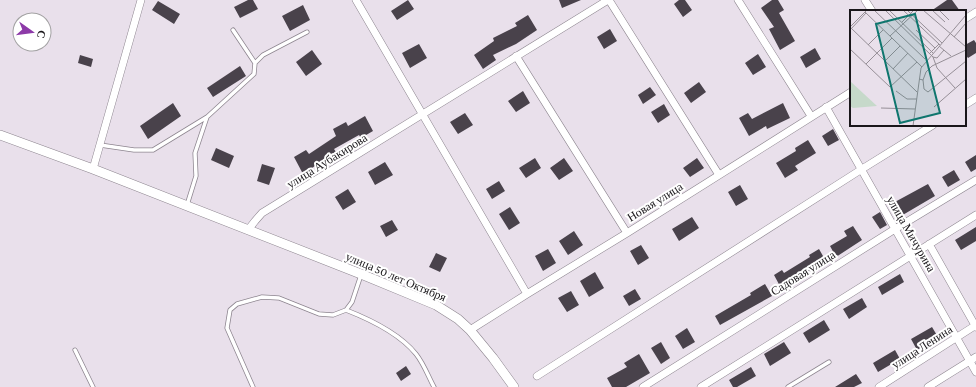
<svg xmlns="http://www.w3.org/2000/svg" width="976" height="387" font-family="'Crimson Pro',serif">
<rect width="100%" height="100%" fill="#e9e0eb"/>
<path fill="#49424b" d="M 248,0 L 253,0 L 258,9 L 240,18 L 234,7 Z
M 408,0 L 414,9 L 397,20 L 391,11 Z
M 559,0 L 581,0 L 562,8 Z
M 679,0 L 685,0 L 692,10 L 683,17 L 674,4 Z
M 772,0 L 778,0 L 784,10 L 779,13 L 795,41 L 780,50 L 769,29 L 774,27 L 761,8 Z
M 947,0 L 952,0 L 960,11 L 931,11 Z
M 158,1 L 180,14 L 174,24 L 152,10 Z
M 303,5 L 310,20 L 290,31 L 282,16 Z
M 528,15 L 537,30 L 516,44 L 493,55 L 496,60 L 483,69 L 474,55 L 494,41 L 493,38 L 517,26 L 515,23 Z
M 610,29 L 617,41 L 604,49 L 597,37 Z
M 974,40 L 976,43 L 976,53 L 968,58 L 965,54 L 965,45 Z
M 419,44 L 427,58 L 410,68 L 402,53 Z
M 815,48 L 821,59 L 806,68 L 800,57 Z
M 312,50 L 322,64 L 306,76 L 296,62 Z
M 758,54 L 766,67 L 753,75 L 745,63 Z
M 80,55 L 93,59 L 91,67 L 78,63 Z
M 240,66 L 246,76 L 213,97 L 207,88 Z
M 699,82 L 706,92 L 691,103 L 684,93 Z
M 650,87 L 656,95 L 643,104 L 638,95 Z
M 523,91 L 530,103 L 516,112 L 508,101 Z
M 173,103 L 181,116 L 148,139 L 140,126 Z
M 783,103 L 790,118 L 767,129 L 766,126 L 749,136 L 739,118 L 748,113 L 752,119 Z
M 664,104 L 670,115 L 658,123 L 651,112 Z
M 465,113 L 473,125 L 458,134 L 450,122 Z
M 365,116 L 373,131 L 361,138 L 359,135 L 334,149 L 336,152 L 303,174 L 294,157 L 306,150 L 309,154 L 336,136 L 333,129 L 346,122 L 348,126 Z
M 833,129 L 839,140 L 828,146 L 822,136 Z
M 808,140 L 816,153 L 795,166 L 798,170 L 785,178 L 776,163 L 796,151 L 795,148 Z
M 216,148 L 234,156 L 229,168 L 211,160 Z
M 976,155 L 976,169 L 971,172 L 965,162 Z
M 535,158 L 541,168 L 526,178 L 519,168 Z
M 564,158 L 573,171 L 559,180 L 550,168 Z
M 697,158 L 704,168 L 690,177 L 683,168 Z
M 385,162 L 393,175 L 375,185 L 368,172 Z
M 262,164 L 275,168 L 269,185 L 257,181 Z
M 954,170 L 960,180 L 948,187 L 942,177 Z
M 499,181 L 505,191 L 492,199 L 486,189 Z
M 928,184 L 935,196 L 901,216 L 893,203 Z
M 740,185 L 748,199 L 736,206 L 728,192 Z
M 348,189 L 356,202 L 343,210 L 335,197 Z
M 510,207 L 520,223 L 509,230 L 499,214 Z
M 880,212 L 887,225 L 880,229 L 872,217 Z
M 692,217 L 699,228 L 679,241 L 672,229 Z
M 392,220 L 398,230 L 386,237 L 380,226 Z
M 853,226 L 862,240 L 836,257 L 830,246 L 847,236 L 844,231 Z
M 976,227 L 976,241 L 961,250 L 955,240 Z
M 574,231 L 583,245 L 568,255 L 559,241 Z
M 641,245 L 649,258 L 638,265 L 630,251 Z
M 548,249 L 556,263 L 543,271 L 535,256 Z
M 819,249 L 827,263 L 817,269 L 816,267 L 781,288 L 774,275 L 782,270 L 784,273 L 810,257 L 809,255 Z
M 436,253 L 447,258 L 440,272 L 429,267 Z
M 595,272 L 604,288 L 589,297 L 580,281 Z
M 900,274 L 904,282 L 882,295 L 878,287 Z
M 765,284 L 772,296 L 720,325 L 715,316 L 751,295 L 750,293 Z
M 635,289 L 641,299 L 629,306 L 623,296 Z
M 571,291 L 579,305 L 567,312 L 558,298 Z
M 862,298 L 867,307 L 849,319 L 843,309 Z
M 824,320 L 830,330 L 809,343 L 803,333 Z
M 932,327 L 938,337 L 917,350 L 911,339 Z
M 687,328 L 695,342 L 683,349 L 675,336 Z
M 661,342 L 670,358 L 661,364 L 651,348 Z
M 784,342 L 791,353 L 770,366 L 764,354 Z
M 895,350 L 900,359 L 878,372 L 873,363 Z
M 639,354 L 650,373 L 626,387 L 612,387 L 607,378 L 627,367 L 624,363 Z
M 406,366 L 411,374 L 401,381 L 396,373 Z
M 751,367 L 756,376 L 737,387 L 733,387 L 729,380 Z
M 856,374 L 862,383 L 854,387 L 835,387 Z"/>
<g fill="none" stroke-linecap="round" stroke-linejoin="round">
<defs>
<path id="service" d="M 233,30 L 255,63
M 100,145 L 134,150 L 153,150 L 207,117
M 187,205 L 196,176 L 195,153 L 207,117 L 254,74 L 255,63 L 263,55 L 307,32
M 346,310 C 369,319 400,334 416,354 C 424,364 428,376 434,387
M 75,350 L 93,387
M 253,387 L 227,328 L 230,310 L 237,304 L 262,297 L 279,298 L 319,314 L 333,315 L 346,310 L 352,302 L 361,275
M 788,387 L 829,362"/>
<path id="minor" d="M 356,0 L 527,294
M 609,0 L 719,175
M 738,0 L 811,116
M 865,0 L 872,11
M 965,19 L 976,12
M 516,56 L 627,233
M 965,105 L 976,98
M 826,107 L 976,372
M 93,169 L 141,0
M 248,230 L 255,221 L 262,213 L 608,0
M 929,244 L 976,327
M 470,330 L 527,294 L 627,233 L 851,92
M 537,376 L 862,169 L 933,125
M 643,387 L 895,229 L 976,180
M 701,387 L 976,215
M 879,387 L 976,325
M 928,387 L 976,357"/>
<path id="secondary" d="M 0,135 L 93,169 L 361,274 L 436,305 L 458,319 L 470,330 L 493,358 L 514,387"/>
</defs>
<use href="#service" stroke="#8d858f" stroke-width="5"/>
<use href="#minor" stroke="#8d858f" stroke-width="8"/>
<use href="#secondary" stroke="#8d858f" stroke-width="10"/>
<use href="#service" stroke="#fff" stroke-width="3.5"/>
<use href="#minor" stroke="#fff" stroke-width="7"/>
<use href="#secondary" stroke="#fff" stroke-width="9"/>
</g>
<g text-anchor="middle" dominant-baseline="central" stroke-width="4" stroke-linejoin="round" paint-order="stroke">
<g font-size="12" fill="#19161a" stroke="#fff">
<text transform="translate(327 161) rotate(-32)">улица Аубакирова</text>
<text transform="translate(655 202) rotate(-32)">Новая улица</text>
<text transform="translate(911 234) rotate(60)">улица Мичурина</text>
<text transform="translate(803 273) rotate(-32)">Садовая улица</text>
<text transform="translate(396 277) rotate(23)">улица 50 лет Октября</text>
<text transform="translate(922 347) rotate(-33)">улица Ленина</text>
</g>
</g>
<g transform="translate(850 10)">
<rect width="116" height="116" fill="#e9e0eb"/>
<path d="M 0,71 L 27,96 L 3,98 L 0,96 Z" fill="#c6d9ca"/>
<path fill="none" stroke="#968f97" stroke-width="1" d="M 24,0 L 75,49M 35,0 L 83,47 L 87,48 L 94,40M 39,0 L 83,43M 53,0 L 90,35M 57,0 L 92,33M 73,0 L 116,37M 82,0 L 95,12M 89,0 L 99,10M 15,2 L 72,57M 52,12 L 64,0M 0,17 L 67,82M 0,17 L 17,0M 0,20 L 16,3M 66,20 L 85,38M 40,26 L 68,0M 104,27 L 116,13M 18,35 L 33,20M 89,36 L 101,46M 0,39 L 40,77 L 67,52M 79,44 L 89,34M 83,47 L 87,58 L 105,78M 35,51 L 50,36M 16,54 L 42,28M 43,59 L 58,43M 69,69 L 73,70 L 74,79 L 78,82 L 116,51M 73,70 L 76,62 L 82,56 L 116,40M 46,81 L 57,89 L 67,89M 84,97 L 116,69M 31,98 L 65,99M 63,116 L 71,58 L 116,5"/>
<path fill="#0f766e" fill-opacity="0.15" stroke="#0f766e" stroke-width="2" d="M 65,4 L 90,103 L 50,113 L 26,14 Z"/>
<rect width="116" height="116" fill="none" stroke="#19161a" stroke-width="2"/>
</g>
<g transform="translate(32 32) rotate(104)"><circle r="19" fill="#ffffff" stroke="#a3a2a3"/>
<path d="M0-3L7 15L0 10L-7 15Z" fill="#8d3aa8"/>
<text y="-6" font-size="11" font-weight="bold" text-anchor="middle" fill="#19161a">С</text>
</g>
</svg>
